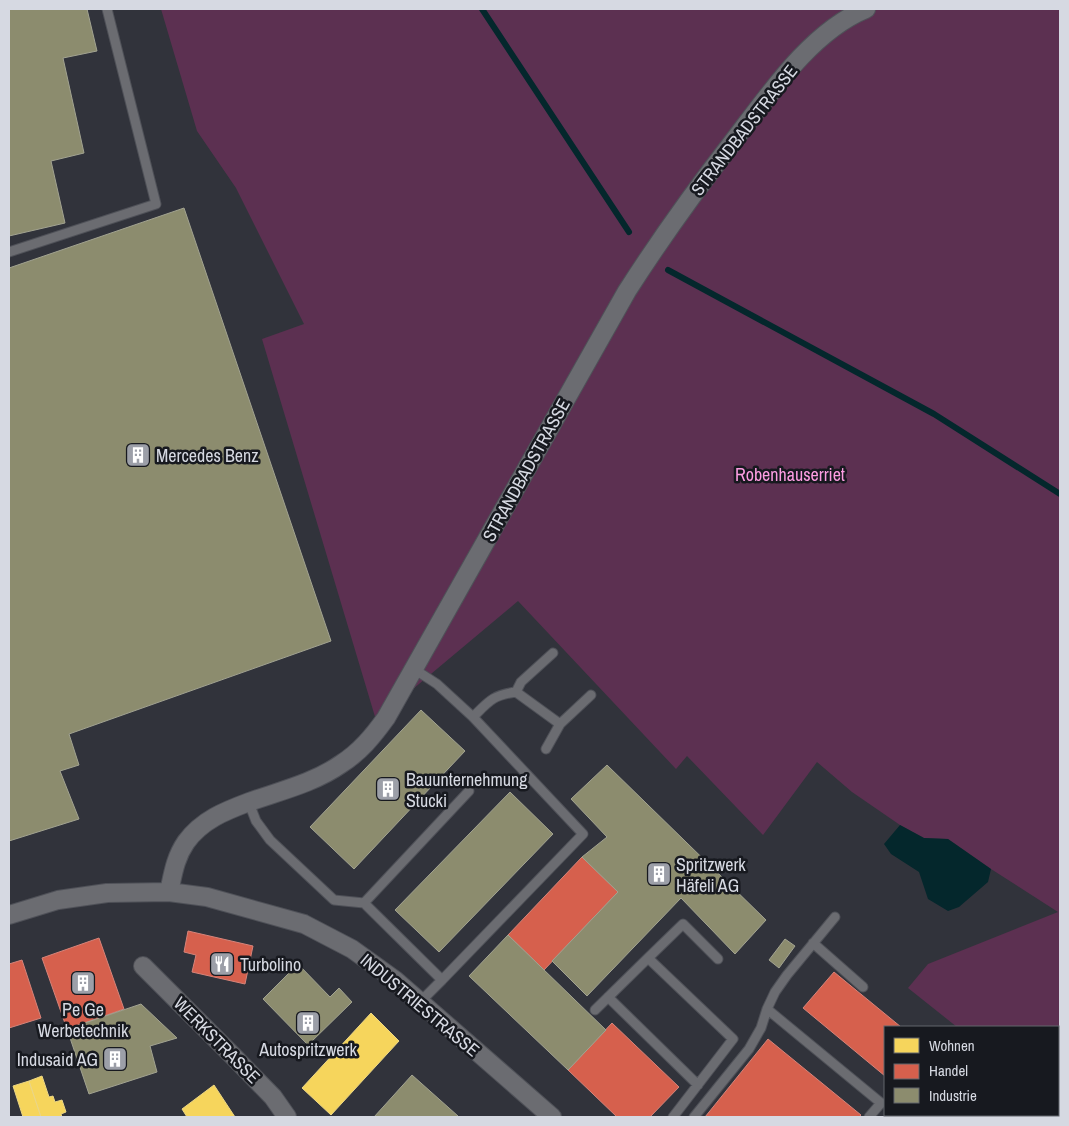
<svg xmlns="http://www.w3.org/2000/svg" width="1069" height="1126" font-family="'Archivo Narrow',sans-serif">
<rect width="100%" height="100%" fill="#31333b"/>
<path fill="#5c3051" d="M 161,9 L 1060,9 L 1060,1108 L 1058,1106 L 1058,1027 L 957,1027 L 908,988 L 928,964 L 1058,912 L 991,869 L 948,839 L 924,838 L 900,825 L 852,792 L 817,762 L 763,835 L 687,756 L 676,769 L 518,601 L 376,720 L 262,339 L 304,324 L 236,188 L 197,131 Z"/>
<path fill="#04272c" d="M 900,825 L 924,838 L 948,839 L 991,869 L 988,882 L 959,907 L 948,911 L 928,899 L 919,872 L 891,854 L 884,844 Z"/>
<path fill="#f6d55c" stroke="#ecd684" d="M 371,1013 L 399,1041 L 331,1115 L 302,1088 Z
M 42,1076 L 49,1097 L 53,1096 L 55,1102 L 62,1100 L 66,1112 L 61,1114 L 62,1117 L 41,1117 L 29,1081 Z
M 29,1081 L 41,1117 L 23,1117 L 13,1086 Z
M 214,1085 L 235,1117 L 187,1117 L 182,1109 Z"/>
<path fill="#d6604d" stroke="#d6847a" d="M 582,857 L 618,892 L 544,970 L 508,935 Z
M 188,931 L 253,946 L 245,984 L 192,972 L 196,955 L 184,952 Z
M 99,938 L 124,1009 L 67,1029 L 42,958 Z
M 22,960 L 41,1018 L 9,1028 L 9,964 Z
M 834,972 L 901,1027 L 885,1027 L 885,1076 L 803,1008 Z
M 612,1023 L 679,1087 L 650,1117 L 617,1117 L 568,1070 Z
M 768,1039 L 861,1115 L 859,1117 L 705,1117 Z
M 912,1115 L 1011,1115 L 1014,1117 L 910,1117 Z"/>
<path fill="#8c8c6e" stroke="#a2a391" d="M 9,9 L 87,9 L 97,51 L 63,58 L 84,153 L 51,161 L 65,223 L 9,236 Z
M 184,208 L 331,641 L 69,734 L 79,765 L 60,771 L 79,819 L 9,841 L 9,268 Z
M 421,710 L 465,751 L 354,869 L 310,827 Z
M 607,765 L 766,920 L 735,954 L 681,898 L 587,996 L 552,961 L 618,892 L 582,857 L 607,837 L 571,799 Z
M 510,792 L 553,834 L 439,952 L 395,910 Z
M 508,935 L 606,1030 L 568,1070 L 469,976 Z
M 785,939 L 795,946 L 779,968 L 769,960 Z
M 298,964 L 330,997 L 339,988 L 352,1002 L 308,1045 L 263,999 Z
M 141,1004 L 177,1038 L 150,1046 L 157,1072 L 89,1094 L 67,1029 Z
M 412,1075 L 458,1116 L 457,1117 L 374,1117 Z"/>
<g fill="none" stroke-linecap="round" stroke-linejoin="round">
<path stroke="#04272c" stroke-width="6" d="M 482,9 L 629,232
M 668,270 L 934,414 L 1060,494"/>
<defs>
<path id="service" d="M 9,252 L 156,204 L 107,9
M 516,692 L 521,682 L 553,653
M 473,717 C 489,701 493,695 516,692 L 560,724 L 546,749
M 560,724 L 591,695
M 249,803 L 256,821 L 270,840 L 334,900 L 364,903 L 442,980 L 583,834 L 473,717 L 437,684 L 414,669
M 364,903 L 469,791
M 813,943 L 863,987
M 608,997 L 698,1085
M 420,1002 L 442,980
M 767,1009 L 881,1103 L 869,1117
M 595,1010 L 648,958
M 673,1117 L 733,1039 L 648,958 L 683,924 L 718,959
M 694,1117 L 749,1049 L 761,1028 L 767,1009 L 775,992 L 787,975 L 835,917"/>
<path id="minor" d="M 169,892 C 173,874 175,858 186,842 C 202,820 225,811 249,802 C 280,791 314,783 341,764 C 360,752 373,736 386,718 L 627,291 C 661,238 697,188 735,139 C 770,93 812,31 866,9
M 9,915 L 58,900 L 107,893 L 169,892 L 207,897 L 304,924 L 352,949 L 395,980 L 552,1117
M 143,966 L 233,1056 L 273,1097 L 287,1117"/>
</defs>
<use href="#service" stroke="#4f5158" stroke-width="11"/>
<use href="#minor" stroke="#4f5158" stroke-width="20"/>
<use href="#service" stroke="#6b6c71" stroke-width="9"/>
<use href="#minor" stroke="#6b6c71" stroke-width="18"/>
</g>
<defs>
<symbol id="building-square" viewBox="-11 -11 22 22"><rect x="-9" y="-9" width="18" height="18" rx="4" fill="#9c9fa8" stroke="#17191f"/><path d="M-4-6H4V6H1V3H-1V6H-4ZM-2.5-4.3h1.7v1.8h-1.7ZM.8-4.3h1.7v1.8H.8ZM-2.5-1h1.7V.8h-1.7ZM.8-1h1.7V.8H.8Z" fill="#fff"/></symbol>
<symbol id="restaurant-square" viewBox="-11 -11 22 22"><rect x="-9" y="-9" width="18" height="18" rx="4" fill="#9c9fa8" stroke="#17191f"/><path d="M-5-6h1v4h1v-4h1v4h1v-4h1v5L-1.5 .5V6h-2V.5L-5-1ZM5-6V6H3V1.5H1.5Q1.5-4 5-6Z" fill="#fff"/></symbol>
</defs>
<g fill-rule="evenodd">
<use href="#building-square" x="124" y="441" width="28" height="28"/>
<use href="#building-square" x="374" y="775" width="28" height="28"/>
<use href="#building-square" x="645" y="860" width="28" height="28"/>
<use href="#restaurant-square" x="208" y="950" width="28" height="28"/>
<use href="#building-square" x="69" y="969" width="28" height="28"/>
<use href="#building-square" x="294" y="1009" width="28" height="28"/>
<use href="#building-square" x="101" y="1045" width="28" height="28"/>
</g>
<g text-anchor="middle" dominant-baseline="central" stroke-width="5" stroke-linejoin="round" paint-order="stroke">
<g font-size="18" fill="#d6d9e2" stroke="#17191f">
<text transform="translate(744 130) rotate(-52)">STRANDBADSTRASSE</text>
<text transform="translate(526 470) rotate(-61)">STRANDBADSTRASSE</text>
<text transform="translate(420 1005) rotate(40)">INDUSTRIESTRASSE</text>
<text transform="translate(217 1040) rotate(45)">WERKSTRASSE</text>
</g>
<g font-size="18" fill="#d6d9e2" stroke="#17191f" text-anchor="start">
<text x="156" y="455">Mercedes Benz</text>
<text x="406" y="779">Bauunternehmung<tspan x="406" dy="21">Stucki</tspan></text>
<text x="676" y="864">Spritzwerk<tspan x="676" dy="21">Häfeli AG</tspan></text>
<text x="240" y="964">Turbolino</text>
<text x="83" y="1009" text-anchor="middle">Pe Ge<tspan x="83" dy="21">Werbetechnik</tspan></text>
<text x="308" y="1049" text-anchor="middle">Autospritzwerk</text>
<text x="98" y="1059" text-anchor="end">Indusaid AG</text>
</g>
<g font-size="18" fill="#fd9de2" stroke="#17191f">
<text x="790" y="474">Robenhauserriet</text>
</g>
</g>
<rect width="1069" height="1126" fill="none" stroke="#d6d9e2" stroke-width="20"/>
<rect x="884" y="1026" width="175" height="90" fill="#17191f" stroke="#63666d"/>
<rect x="894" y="1038" width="25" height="15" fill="#f6d55c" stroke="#63666d"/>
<text x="929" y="1051" font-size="15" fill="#d6d9e2">Wohnen</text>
<rect x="894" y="1064" width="25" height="15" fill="#d6604d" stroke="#63666d"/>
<text x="929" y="1076" font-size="15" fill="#d6d9e2">Handel</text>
<rect x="894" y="1088" width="25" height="15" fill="#8c8c6e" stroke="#63666d"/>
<text x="929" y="1101" font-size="15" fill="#d6d9e2">Industrie</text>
</svg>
